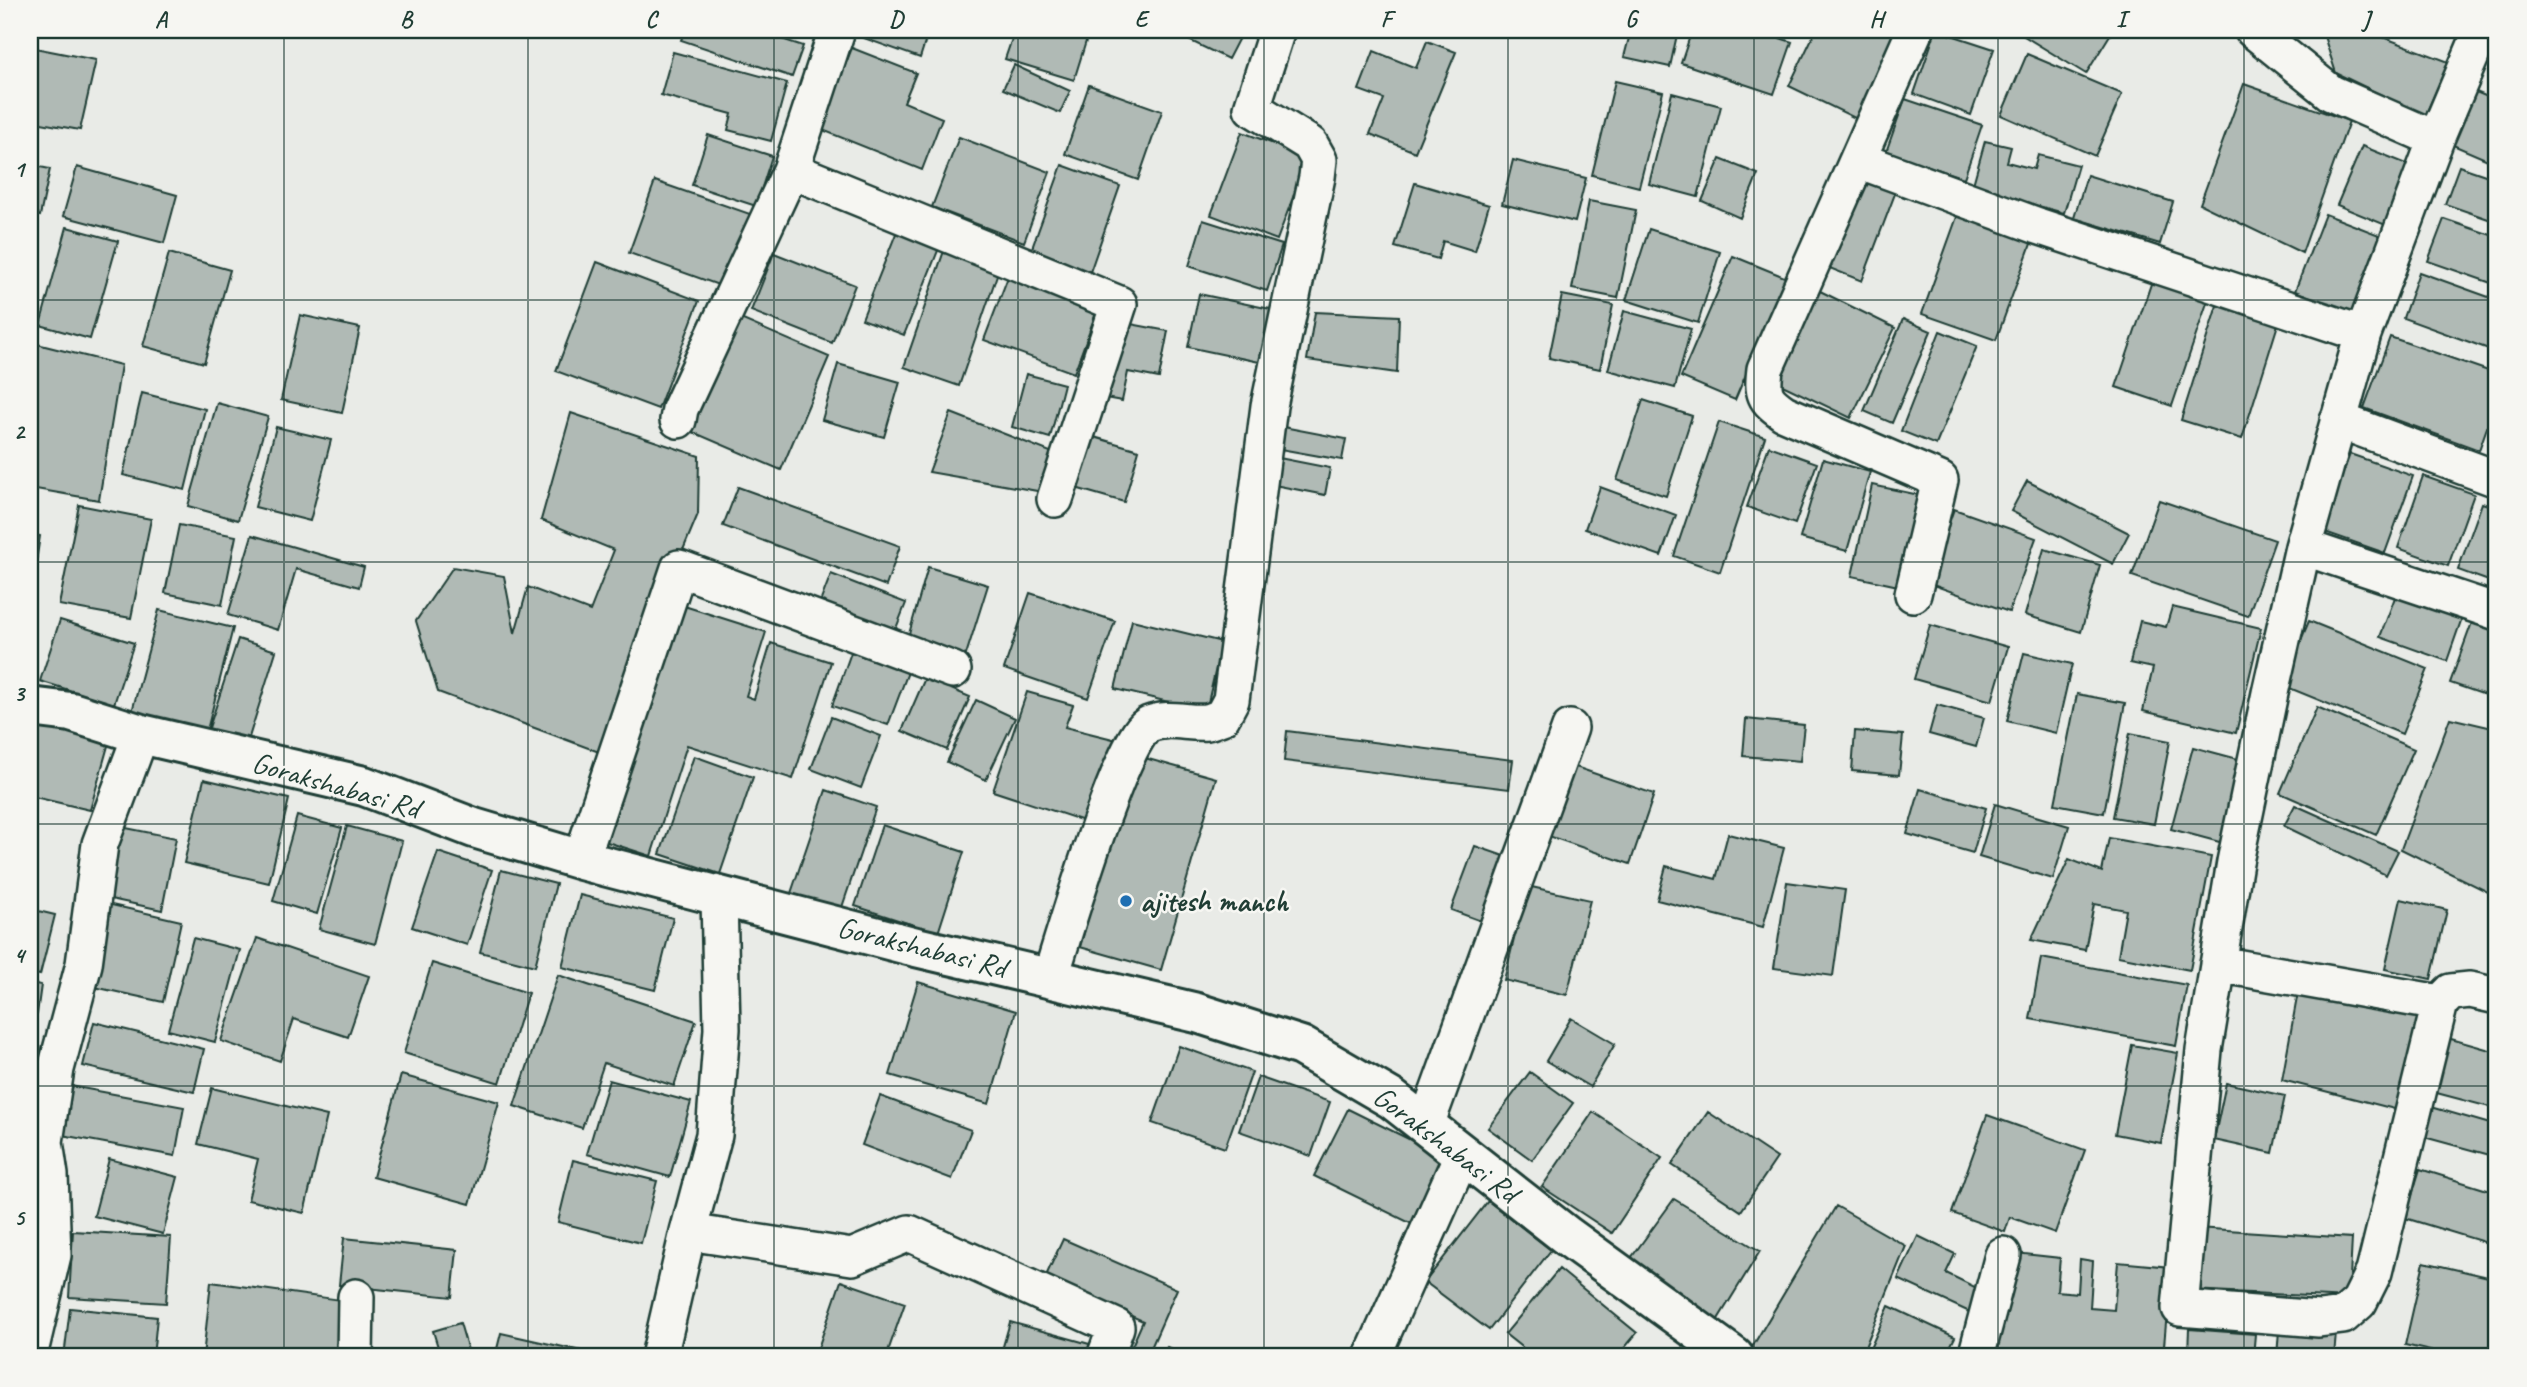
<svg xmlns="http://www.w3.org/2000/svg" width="2527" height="1387" font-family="Caveat,sans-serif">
<rect width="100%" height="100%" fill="#e9ebe7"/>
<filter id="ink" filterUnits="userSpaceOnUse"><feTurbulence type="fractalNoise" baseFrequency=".0143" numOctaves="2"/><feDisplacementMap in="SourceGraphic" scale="14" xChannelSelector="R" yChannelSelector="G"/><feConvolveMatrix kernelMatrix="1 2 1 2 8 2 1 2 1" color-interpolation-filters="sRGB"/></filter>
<g filter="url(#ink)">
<path fill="#b0bab5" stroke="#1f3d34" stroke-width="2" d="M 685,30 L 754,30 L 803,46 L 792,77 L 681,40 Z
M 860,30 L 929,30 L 920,58 L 858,36 Z
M 1015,30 L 1061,30 L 1087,38 L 1074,80 L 1005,59 Z
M 1173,30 L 1243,30 L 1228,59 L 1172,32 Z
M 1631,30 L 1678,30 L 1670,67 L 1624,57 Z
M 1692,30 L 1755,30 L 1792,42 L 1774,94 L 1681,63 Z
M 1816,30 L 1900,30 L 1859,120 L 1789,86 Z
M 1936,30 L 1994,49 L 1971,115 L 1914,94 Z
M 2028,30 L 2113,30 L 2086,74 L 2024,36 Z
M 2322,30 L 2364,30 L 2449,62 L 2425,116 L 2336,73 Z
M 2497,39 L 2497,69 L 2486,64 Z
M 1427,41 L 1456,52 L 1415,152 L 1370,134 L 1384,99 L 1359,90 L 1374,51 L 1416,68 Z
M 30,47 L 96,60 L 80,130 L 30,121 Z
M 852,48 L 916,73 L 904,102 L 942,118 L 922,170 L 820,129 Z
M 673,52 L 787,83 L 771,141 L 728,130 L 732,114 L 661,95 Z
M 2027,54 L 2122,94 L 2095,156 L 2001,115 Z
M 1014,65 L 1070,91 L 1060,113 L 1003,89 Z
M 1615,81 L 1663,92 L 1639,187 L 1592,175 Z
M 2244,84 L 2349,121 L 2302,253 L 2200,204 Z
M 1089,85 L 1162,111 L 1138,180 L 1065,154 Z
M 2469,89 L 2497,101 L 2497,164 L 2446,142 Z
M 1672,93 L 1721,106 L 1698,197 L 1649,184 Z
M 1905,99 L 1982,125 L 1964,178 L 1886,152 Z
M 1242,132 L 1308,157 L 1277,240 L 1211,215 Z
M 708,135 L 772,156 L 756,206 L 692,185 Z
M 959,137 L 1050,172 L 1024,242 L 932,207 Z
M 1985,141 L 2011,147 L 2007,162 L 2034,169 L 2038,155 L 2078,165 L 2064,213 L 1972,188 Z
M 2362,146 L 2412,166 L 2388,226 L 2337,205 Z
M 1720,159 L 1758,174 L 1740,218 L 1702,201 Z
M 1513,160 L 1586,178 L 1575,222 L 1502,204 Z
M 30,165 L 50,169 L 40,216 L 30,214 Z
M 1062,165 L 1120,186 L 1090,272 L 1031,251 Z
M 2459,166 L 2497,179 L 2497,222 L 2445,204 Z
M 77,167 L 177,195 L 164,243 L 63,216 Z
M 1864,169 L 1899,183 L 1862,281 L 1827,267 Z
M 2087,175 L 2173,202 L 2160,244 L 2074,218 Z
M 655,181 L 750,214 L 724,287 L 629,253 Z
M 1415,183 L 1489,205 L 1475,251 L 1443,241 L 1438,259 L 1395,247 Z
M 1589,201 L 1636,210 L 1618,298 L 1572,289 Z
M 1958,214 L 2032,241 L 1996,340 L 1922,314 Z
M 2325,214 L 2392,240 L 2361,317 L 2295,291 Z
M 2444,219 L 2497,237 L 2497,285 L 2428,261 Z
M 1203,220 L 1282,245 L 1267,291 L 1189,266 Z
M 67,227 L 118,241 L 90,339 L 40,325 Z
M 1649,229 L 1720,252 L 1698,323 L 1626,300 Z
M 897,231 L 939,248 L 904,335 L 862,319 Z
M 945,248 L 1000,266 L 959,386 L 904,367 Z
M 169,253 L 230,270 L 204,363 L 143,346 Z
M 774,253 L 855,285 L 832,343 L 751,311 Z
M 1733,256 L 1787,278 L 1735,400 L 1681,377 Z
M 597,262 L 699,301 L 658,409 L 556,371 Z
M 1011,269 L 1100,302 L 1074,373 L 984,340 Z
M 2419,272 L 2497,300 L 2497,352 L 2403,318 Z
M 2153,278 L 2209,297 L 2172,406 L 2116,387 Z
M 1816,289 L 1895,328 L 1851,418 L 1772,380 Z
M 1199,294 L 1280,311 L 1269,364 L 1188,347 Z
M 1562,295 L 1613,305 L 1600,369 L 1549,358 Z
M 2219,299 L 2280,318 L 2242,439 L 2181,420 Z
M 1624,311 L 1691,329 L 1675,388 L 1608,370 Z
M 1315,312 L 1399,316 L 1397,373 L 1307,360 Z
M 729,314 L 829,357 L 781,470 L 681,427 Z
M 300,315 L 360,328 L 342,413 L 281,400 Z
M 1903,319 L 1931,331 L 1892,423 L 1864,411 Z
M 1120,322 L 1168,331 L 1159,378 L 1128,372 L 1122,401 L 1105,398 Z
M 1940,331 L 1977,346 L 1936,445 L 1901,431 Z
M 2390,337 L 2497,374 L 2497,399 L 2479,450 L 2364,408 Z
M 37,344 L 121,365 L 99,500 L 30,488 L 30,390 Z
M 838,364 L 900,382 L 884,437 L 822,420 Z
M 1026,374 L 1064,384 L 1050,438 L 1012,427 Z
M 142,393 L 205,409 L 185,490 L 123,475 Z
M 1643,400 L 1692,416 L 1666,496 L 1617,480 Z
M 217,403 L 268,417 L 238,520 L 188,506 Z
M 571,413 L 699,456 L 698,514 L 599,752 L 438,692 L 416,621 L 453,567 L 504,576 L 515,633 L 528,587 L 590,611 L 614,550 L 541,520 Z
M 951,413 L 1053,453 L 1043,492 L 929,472 Z
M 1719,422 L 1765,437 L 1720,572 L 1674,556 Z
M 1273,425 L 1346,439 L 1342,460 L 1269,447 Z
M 276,427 L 331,440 L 310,521 L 255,507 Z
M 1087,435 L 1139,450 L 1124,502 L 1072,487 Z
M 1769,446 L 1817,463 L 1795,524 L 1747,507 Z
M 2350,454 L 2413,476 L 2385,553 L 2322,531 Z
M 1269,456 L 1330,468 L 1325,495 L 1264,483 Z
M 1823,459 L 1870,472 L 1847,551 L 1800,538 Z
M 2423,476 L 2474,494 L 2448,566 L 2398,548 Z
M 2027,481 L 2129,533 L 2113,564 L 2011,511 Z
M 1872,485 L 1924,496 L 1903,587 L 1852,576 Z
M 738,487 L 900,546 L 886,586 L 723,526 Z
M 1600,487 L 1676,515 L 1661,556 L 1585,529 Z
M 2159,500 L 2275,540 L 2248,616 L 2132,576 Z
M 2482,503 L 2497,508 L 2497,584 L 2458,570 Z
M 79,505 L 151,519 L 131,618 L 59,605 Z
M 1954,509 L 2036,538 L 2009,612 L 1927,583 Z
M 179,525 L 236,536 L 222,605 L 165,593 Z
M 30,534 L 40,536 L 32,588 L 30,588 Z
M 252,535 L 364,567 L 359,587 L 296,569 L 278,630 L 228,615 Z
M 2044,549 L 2100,565 L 2081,632 L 2025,615 Z
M 928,567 L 988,585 L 965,658 L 907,641 Z
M 831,574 L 906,603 L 891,641 L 816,613 Z
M 2397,592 L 2463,615 L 2447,661 L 2380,637 Z
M 1030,593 L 1115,621 L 1088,698 L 1004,669 Z
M 681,605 L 766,632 L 746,696 L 754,699 L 771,643 L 831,662 L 793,779 L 687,745 L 651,856 L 604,841 Z
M 2172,607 L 2261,628 L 2236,733 L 2143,711 L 2153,668 L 2130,663 L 2140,621 L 2166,627 Z
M 159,610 L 233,628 L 204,742 L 129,723 Z
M 2474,617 L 2497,625 L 2497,699 L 2450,683 Z
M 60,620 L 134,643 L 114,704 L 40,681 Z
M 1132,620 L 1222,642 L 1206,711 L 1115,689 Z
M 2309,621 L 2428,669 L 2402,734 L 2282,685 Z
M 1930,625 L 2008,647 L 1992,701 L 1914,679 Z
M 238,639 L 276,651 L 246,747 L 207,734 Z
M 854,644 L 911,664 L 888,725 L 832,706 Z
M 2024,653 L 2072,664 L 2056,733 L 2007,721 Z
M 925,678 L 970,697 L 947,750 L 902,731 Z
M 1027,692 L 1073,705 L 1065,727 L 1121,741 L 1096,825 L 993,791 Z
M 2077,694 L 2125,703 L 2104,813 L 2055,804 Z
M 976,700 L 1015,718 L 986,780 L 947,762 Z
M 1937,705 L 1984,718 L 1976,747 L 1929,734 Z
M 2317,707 L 2414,749 L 2376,835 L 2280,793 Z
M 831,717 L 881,736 L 861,788 L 811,769 Z
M 2450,718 L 2497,729 L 2496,896 L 2401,849 Z
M 1746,719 L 1804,725 L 1800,761 L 1743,756 Z
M 30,725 L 111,735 L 90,810 L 30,796 Z
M 1287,731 L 1513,760 L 1509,789 L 1284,761 Z
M 1855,731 L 1903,735 L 1899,775 L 1852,771 Z
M 2130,733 L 2170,741 L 2154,824 L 2113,817 Z
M 2193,747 L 2249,762 L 2227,844 L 2171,829 Z
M 1134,755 L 1216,778 L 1161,970 L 1080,947 Z
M 694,756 L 753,777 L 720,874 L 660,854 Z
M 1564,763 L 1654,794 L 1630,864 L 1540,833 Z
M 204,779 L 289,799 L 269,883 L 184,863 Z
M 1920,789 L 1986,808 L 1973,853 L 1907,834 Z
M 826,790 L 876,807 L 839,916 L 789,899 Z
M 1995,804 L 2069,826 L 2053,879 L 1979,857 Z
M 2295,805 L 2398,851 L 2386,875 L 2284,826 Z
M 297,816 L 342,828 L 317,914 L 273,901 Z
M 882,825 L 964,852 L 938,933 L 855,906 Z
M 116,826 L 176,838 L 162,910 L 101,897 Z
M 347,826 L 402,841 L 375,944 L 319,929 Z
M 1728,834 L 1784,848 L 1763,927 L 1657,900 L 1666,866 L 1716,879 Z
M 2109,838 L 2211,857 L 2190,970 L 2118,956 L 2126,910 L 2094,904 L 2085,950 L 2031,940 L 2069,859 L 2102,872 Z
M 1475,846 L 1516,860 L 1492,925 L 1451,910 Z
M 438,852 L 492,870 L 467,945 L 412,927 Z
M 501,870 L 556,884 L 535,966 L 480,952 Z
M 1787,882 L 1845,890 L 1833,976 L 1774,968 Z
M 1527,886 L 1590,900 L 1567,995 L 1504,980 Z
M 580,895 L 673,918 L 655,990 L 562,967 Z
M 2401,899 L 2447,910 L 2431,979 L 2385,969 Z
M 103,903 L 181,921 L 163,1002 L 85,985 Z
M 30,909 L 55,915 L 40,975 L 30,973 Z
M 193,938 L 240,950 L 215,1042 L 168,1030 Z
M 257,938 L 369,976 L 348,1037 L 294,1019 L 280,1061 L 221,1041 Z
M 2041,958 L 2187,985 L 2176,1046 L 2030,1019 Z
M 432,963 L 528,993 L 500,1083 L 404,1053 Z
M 558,975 L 696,1021 L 674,1086 L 604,1063 L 582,1128 L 514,1106 Z
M 918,982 L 1016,1011 L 989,1104 L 890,1075 Z
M 30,983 L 41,985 L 37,1014 L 30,1013 Z
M 2298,992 L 2426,1008 L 2406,1112 L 2282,1080 Z
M 1571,1018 L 1615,1044 L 1590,1087 L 1546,1061 Z
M 94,1022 L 204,1049 L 194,1092 L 83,1066 Z
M 2444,1037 L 2497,1052 L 2497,1109 L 2429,1091 Z
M 2132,1045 L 2178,1053 L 2161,1143 L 2115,1134 Z
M 1179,1046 L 1252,1072 L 1225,1148 L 1152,1123 Z
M 1530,1072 L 1573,1103 L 1532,1160 L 1488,1128 Z
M 401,1075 L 499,1102 L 470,1204 L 373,1177 Z
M 1258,1077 L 1330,1102 L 1311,1156 L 1239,1131 Z
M 609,1080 L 691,1102 L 670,1177 L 587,1154 Z
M 2226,1083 L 2285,1096 L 2273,1153 L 2214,1140 Z
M 60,1084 L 184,1107 L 175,1156 L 51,1133 Z
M 212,1088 L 327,1116 L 304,1213 L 248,1200 L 258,1159 L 198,1144 Z
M 880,1096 L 971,1130 L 952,1179 L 862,1145 Z
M 2421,1104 L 2497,1126 L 2497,1157 L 2413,1134 Z
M 1348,1109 L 1445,1157 L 1412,1224 L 1314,1176 Z
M 1593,1112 L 1662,1158 L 1612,1233 L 1542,1187 Z
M 1708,1112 L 1777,1158 L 1741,1211 L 1672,1165 Z
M 1987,1115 L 2085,1150 L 2055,1233 L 2010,1217 L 2005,1232 L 1952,1213 Z
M 109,1159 L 178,1177 L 163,1234 L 94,1216 Z
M 573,1160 L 657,1181 L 641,1243 L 558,1222 Z
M 2420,1169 L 2497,1193 L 2497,1246 L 2405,1218 Z
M 1674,1199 L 1760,1251 L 1712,1329 L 1623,1269 Z
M 1488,1201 L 1551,1250 L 1489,1330 L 1425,1282 Z
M 1836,1206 L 1906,1246 L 1861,1357 L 1765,1357 L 1751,1349 Z
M 2196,1228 L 2352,1238 L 2349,1298 L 2191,1290 Z
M 73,1231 L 171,1237 L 166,1303 L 69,1297 Z
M 1918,1236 L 1955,1254 L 1946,1273 L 1979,1289 L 1976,1315 L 1898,1279 Z
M 344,1238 L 457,1250 L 452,1297 L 339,1285 Z
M 1063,1239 L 1177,1289 L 1147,1357 L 1127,1357 L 1143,1321 L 1045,1278 Z
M 2016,1253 L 2060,1258 L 2057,1291 L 2078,1293 L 2080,1259 L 2093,1261 L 2090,1308 L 2114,1310 L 2118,1262 L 2171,1267 L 2163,1357 L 2064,1357 L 1988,1351 Z
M 2424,1262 L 2497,1279 L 2497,1319 L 2488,1357 L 2455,1357 L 2405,1345 Z
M 1559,1269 L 1637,1333 L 1617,1357 L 1534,1357 L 1505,1334 Z
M 841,1281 L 905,1303 L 886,1357 L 815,1357 Z
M 211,1282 L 348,1301 L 347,1357 L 203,1357 Z
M 1889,1306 L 1955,1337 L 1945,1357 L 1876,1357 L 1868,1353 Z
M 70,1308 L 157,1317 L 153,1357 L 64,1357 Z
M 1010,1322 L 1093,1345 L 1090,1357 L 1000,1357 Z
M 460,1323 L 470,1357 L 441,1357 L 433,1331 Z
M 2189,1329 L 2255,1334 L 2253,1357 L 2215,1357 L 2215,1354 L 2188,1352 Z
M 2279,1330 L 2336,1333 L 2334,1357 L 2277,1357 Z
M 501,1333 L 608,1357 L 495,1357 Z
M 1167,1347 L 1188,1357 L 1161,1357 Z"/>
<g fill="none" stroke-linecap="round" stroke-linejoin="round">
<defs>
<path id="minor" d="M 837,30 L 791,170 L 1119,304 L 1055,499
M 2253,30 L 2331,93 L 2436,139 L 2363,334 L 2303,547 L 2270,693 L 2235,862 L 2204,1050 L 2180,1308 L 2319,1319 L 2343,1316 L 2359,1302 L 2374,1272 L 2440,1003 L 2451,992 L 2470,990 L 2497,996
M 2436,139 L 2482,30
M 1858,160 L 2038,226 L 2363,334
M 678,420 L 680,409 L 791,170
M 2338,420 L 2497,479
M 2303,547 L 2497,612
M 1913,594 L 1940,480 L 1784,413 C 1764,399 1762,394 1765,369 L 1915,30
M 581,860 L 679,568 L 953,670
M 2218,964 L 2440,1003
M 1050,979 C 1062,941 1122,735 1149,724 C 1169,716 1187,724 1207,722 C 1212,721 1218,718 1222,717 L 1231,700 L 1269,406 L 1317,177 L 1319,160 L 1310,144 L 1252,108 L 1277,30
M 1426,1125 L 1570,728
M 688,1232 L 852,1257 L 909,1233 L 1116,1327 L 1105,1357
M 30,1352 L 53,1255 L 50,1175 L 45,1142 L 56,1069 L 84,964 L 100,844 L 141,734
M 355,1357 L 356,1297
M 659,1357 L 688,1232 L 714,1135 L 722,1029 L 719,897
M 1372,1357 L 1463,1153
M 1976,1357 L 2003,1255"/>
<path id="tertiary" d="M 30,707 L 71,712 L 141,734 L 364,786 L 474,828 L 581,860 L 916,947 L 1197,1013 L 1301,1046 L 1392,1099 L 1567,1236 L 1734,1357"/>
</defs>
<use href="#minor" stroke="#1f3d34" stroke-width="40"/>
<use href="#tertiary" stroke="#1f3d34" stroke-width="44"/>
<use href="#minor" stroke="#f6f6f2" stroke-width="35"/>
<use href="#tertiary" stroke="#f6f6f2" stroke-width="38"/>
</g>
</g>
<path fill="none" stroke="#1f3d34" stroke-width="2" stroke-opacity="0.55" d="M 284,30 L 284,1357M 528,30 L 528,1357M 774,30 L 774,1357M 1018,30 L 1018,1357M 1264,30 L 1264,1357M 1508,30 L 1508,1357M 1754,30 L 1754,1357M 1998,30 L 1998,1357M 2244,30 L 2244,1357M 30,300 L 2497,300M 30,562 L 2497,562M 30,824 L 2497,824M 30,1086 L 2497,1086"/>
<circle fill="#1f6fb2" stroke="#f6f6f2" stroke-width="2.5" cx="1126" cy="901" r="7"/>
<g text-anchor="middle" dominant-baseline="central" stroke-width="5" stroke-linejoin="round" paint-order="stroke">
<g font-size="30" fill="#1f3d34" stroke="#f6f6f2">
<text transform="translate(336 785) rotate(16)">Gorakshabasi Rd</text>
<text transform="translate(922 947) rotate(14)">Gorakshabasi Rd</text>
<text transform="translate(1446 1144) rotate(37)">Gorakshabasi Rd</text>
</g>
<g font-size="30" font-weight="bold" fill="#1f3d34" stroke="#f6f6f2" text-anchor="start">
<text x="1140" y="901">ajitesh manch</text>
</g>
</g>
<rect width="2527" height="1387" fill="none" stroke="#f6f6f2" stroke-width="77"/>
<rect x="38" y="38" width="2450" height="1310" fill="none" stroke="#1f3d34" stroke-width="2.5"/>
<g font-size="23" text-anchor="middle" font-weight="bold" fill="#1f3d34">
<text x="161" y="27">A</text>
<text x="406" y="27">B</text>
<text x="651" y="27">C</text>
<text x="896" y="27">D</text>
<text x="1141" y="27">E</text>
<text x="1386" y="27">F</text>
<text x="1631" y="27">G</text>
<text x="1876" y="27">H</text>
<text x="2121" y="27">I</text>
<text x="2366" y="27">J</text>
<text x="19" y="177">1</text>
<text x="19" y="439">2</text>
<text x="19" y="701">3</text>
<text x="19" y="963">4</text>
<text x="19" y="1225">5</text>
</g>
</svg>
